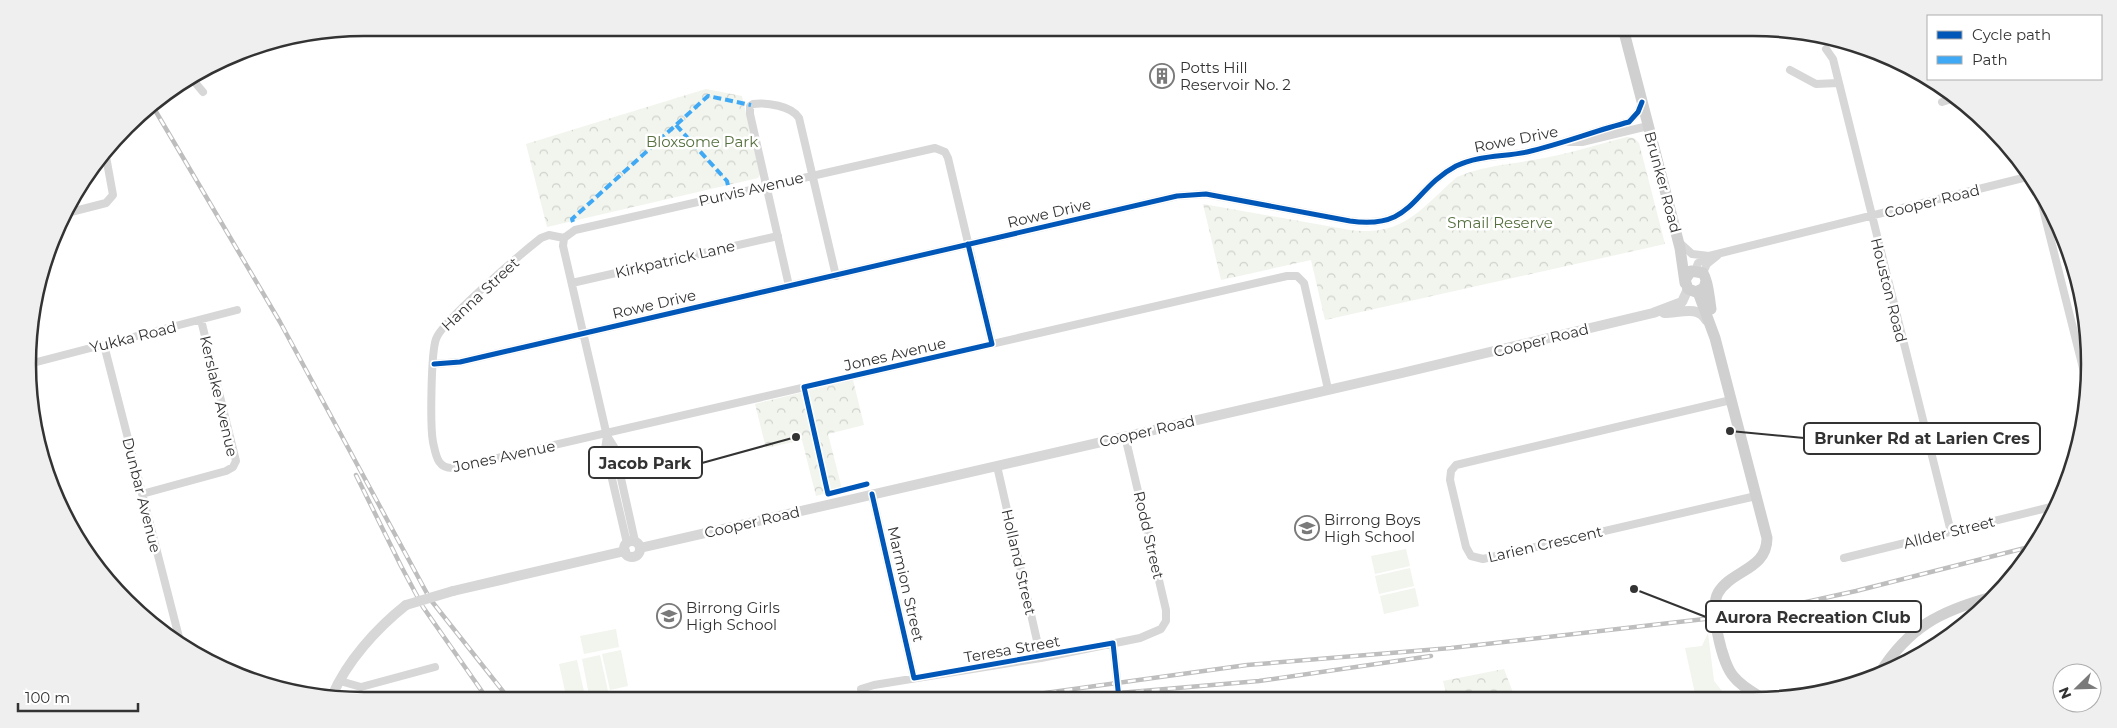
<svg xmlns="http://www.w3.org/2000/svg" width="2117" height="728" font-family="Montserrat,sans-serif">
<defs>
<pattern id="park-crowns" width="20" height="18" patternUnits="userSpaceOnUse" patternTransform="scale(1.25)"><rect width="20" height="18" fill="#f1f5ed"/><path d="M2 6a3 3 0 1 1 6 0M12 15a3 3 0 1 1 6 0" fill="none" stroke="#cfd2cc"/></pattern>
</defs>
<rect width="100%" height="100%" fill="#fff"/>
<path fill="#f1f5ed" d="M 1406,549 L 1410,566 L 1375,574 L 1371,556 Z
M 1410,568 L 1414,586 L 1379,594 L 1375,576 Z
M 1415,588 L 1419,606 L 1384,614 L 1380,596 Z
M 616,629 L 619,647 L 584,654 L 580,636 Z
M 1708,633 L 1714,681 L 1722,691 L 1720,698 L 1696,698 L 1685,648 L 1702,646 Z
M 621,650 L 628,686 L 610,690 L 602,654 Z
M 600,655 L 608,691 L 589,695 L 582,659 Z
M 577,660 L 585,696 L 567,700 L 559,664 Z"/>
<path fill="url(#park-crowns)" d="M 706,89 L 742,96 L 760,174 L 758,178 L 547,227 L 526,144 Z
M 1627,137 L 1634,138 L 1639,143 L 1665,244 L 1325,320 L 1311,260 L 1221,280 L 1203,204 L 1350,230 C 1404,237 1420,209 1457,177 C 1482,166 1506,165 1533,160 C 1564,155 1596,145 1627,137 Z
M 2062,236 C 2076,266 2086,302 2087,335 Z
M 853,380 L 864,425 L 828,434 L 842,489 L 816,496 L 802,440 L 766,448 L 755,404 Z
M 1504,669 L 1515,698 L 1470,698 L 1464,695 L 1447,697 L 1443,681 Z"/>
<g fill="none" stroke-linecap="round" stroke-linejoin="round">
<path stroke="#d7d7d7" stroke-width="8" d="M 1826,49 L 1833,59 L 1951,532
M 1790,70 L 1816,84 L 1838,83
M 193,80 L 203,92
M 1942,102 L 1958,97
M 1569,142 L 1582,142 L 1648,126
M 2037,185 L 2088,388
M 63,214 L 106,203 L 113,195 L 105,151
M 564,238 L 549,235 L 541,238 C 522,253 442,321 436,339 C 431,353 430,426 433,442 C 436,455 437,469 454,468 L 1287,276 L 1297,276 L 1304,283 L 1328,389
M 564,238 L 575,230 L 935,148 L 945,152 L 948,158 L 992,344
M 564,238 L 563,246 L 607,436 L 614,447 L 635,541
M 1681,244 L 1692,254 L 1709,256
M 1695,271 L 1698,263 L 1709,256 L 2031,176
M 1703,273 L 1707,264 L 1717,256
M 572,283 L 778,236
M 789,286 L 750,114 L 750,106 L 753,104 C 766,102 792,106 799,118 L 836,276
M 104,345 L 181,645
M 29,364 L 237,310
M 434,364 L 460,362 L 1177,196 L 1206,194 L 1350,221 C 1414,230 1411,190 1456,166 C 1479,155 1503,157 1527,152 C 1562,144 1594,131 1629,122 L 1638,112 L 1642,102
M 1731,400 L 1456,465 L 1451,471 L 1450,480 L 1466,547 L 1471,556 L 1483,559 L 1756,496
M 607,436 L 605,449 L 627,543
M 997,466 L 1041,658
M 142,494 L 226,471 L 233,467 L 236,461 L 201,320
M 872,494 L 914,678
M 1844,558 L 2055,506
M 1113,643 L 1116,671
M 340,681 L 361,687 L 435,667
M 861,689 L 874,685 L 1041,658 L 1140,638 L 1161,629 L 1166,621 L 1166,610 L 1125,436
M 1371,698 L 1391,698"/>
<path stroke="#d7d7d7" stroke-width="10" d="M 1664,313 C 1679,313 1699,305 1706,320
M624 549a8 8 0 1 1 16 0a8 8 0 1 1-16 0Z
M 640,548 L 1402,373 L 1653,313 L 1682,302 L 1688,289
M 453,591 L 625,551
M 332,696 C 347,661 377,628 406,605"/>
<path stroke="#d0d0d0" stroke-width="11" d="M 1623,28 L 1680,248 L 1685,283
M 1706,281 L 1704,288 L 1696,292 L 1688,289 L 1685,280 L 1691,271 L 1703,273 C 1709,283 1709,298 1711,309
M 1698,292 L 1715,338 L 1767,538 C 1767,570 1731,570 1718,593 C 1709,609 1722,664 1734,677 C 1741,686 1752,692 1762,698
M 1880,673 C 1909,627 1940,611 1992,597"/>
<defs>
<path id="rail" d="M 152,105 L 280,322 L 430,599 L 510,700
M 356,475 L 401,566 L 423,607 L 488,700
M 1072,697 L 1259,681 L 1431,656
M 1001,699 L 1247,665 L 1451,648 L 1722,617 L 1797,604 L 1856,591 L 2033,546"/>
</defs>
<use href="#rail" stroke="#bebebe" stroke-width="4.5"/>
<use href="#rail" stroke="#fff" stroke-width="2.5" stroke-dasharray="8" stroke-linecap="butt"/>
<path stroke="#d7d7d7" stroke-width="8" d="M 1116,671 L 1119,699"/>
<path stroke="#d7d7d7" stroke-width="10" d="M 406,605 L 453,591"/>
<path stroke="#3fa9f5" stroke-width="4" stroke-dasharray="8 4" stroke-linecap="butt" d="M 676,125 L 727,181 L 728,186
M 573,222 L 572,219 L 708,96 L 751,105"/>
<defs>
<path id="cycleway" d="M 434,364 L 460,362 L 1177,196 L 1206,194 L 1350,221 C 1414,230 1411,190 1456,166 C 1479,155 1503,157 1527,152 C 1562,144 1594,131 1629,122 L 1638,112 L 1642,102
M 867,484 L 828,494 L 804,387 L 992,344 L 968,244
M 872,494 L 914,678 L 1113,643 L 1119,699"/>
</defs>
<use href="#cycleway" stroke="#fff" stroke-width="8"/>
<use href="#cycleway" stroke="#0057b8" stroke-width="5"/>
</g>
<defs>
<symbol id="building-ring" viewBox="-11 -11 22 22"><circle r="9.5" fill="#fff" stroke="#7a7a7a" stroke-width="1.5"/><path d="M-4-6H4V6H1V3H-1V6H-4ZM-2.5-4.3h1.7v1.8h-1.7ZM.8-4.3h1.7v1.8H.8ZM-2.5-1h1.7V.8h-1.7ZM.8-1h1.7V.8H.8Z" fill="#7a7a7a"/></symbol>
<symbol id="school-ring" viewBox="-11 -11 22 22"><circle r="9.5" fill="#fff" stroke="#7a7a7a" stroke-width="1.5"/><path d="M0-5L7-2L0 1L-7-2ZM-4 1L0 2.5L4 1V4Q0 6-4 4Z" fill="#7a7a7a"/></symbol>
</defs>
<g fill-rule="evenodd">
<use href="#building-ring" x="1148" y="62" width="28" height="28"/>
<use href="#school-ring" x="1293" y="514" width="28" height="28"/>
<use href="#school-ring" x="655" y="602" width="28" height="28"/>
</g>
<g text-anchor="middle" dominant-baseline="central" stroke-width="5" stroke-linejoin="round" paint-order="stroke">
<g font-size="15" fill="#333" stroke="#fff" text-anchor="start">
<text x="1180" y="67">Potts Hill<tspan x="1180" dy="17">Reservoir No. 2</tspan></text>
<text x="1324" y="519">Birrong Boys<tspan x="1324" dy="17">High School</tspan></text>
<text x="686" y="607">Birrong Girls<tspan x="686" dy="17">High School</tspan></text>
</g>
<g font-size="15" fill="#333" stroke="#fff">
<text transform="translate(1516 139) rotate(-11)">Rowe Drive</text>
<text transform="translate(1663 182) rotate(75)">Brunker Road</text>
<text transform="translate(751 189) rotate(-13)">Purvis Avenue</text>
<text transform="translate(1932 201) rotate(-14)">Cooper Road</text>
<text transform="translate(1049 213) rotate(-13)">Rowe Drive</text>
<text transform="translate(675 259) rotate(-13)">Kirkpatrick Lane</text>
<text transform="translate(1889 290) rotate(76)">Houston Road</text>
<text transform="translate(480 294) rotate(-43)">Hanna Street</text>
<text transform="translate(654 304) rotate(-13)">Rowe Drive</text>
<text transform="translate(133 337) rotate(-14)">Yukka Road</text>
<text transform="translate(1541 340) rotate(-14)">Cooper Road</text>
<text transform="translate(895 354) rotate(-13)">Jones Avenue</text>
<text transform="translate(219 396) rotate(77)">Kerslake Avenue</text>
<text transform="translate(1147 431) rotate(-13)">Cooper Road</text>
<text transform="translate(504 456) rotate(-12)">Jones Avenue</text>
<text transform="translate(142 495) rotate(76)">Dunbar Avenue</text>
<text transform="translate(752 522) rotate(-13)">Cooper Road</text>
<text transform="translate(1949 532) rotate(-14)">Allder Street</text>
<text transform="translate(1149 535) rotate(77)">Rodd Street</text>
<text transform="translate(1545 544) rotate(-13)">Larien Crescent</text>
<text transform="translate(1019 562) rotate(77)">Holland Street</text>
<text transform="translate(906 584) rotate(77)">Marmion Street</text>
<text transform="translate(1012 649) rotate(-10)">Teresa Street</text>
</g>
<g font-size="15" fill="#56703f" stroke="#fff">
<text x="702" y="141">Bloxsome Park</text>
<text x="1500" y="222">Smail Reserve</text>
</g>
</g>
<path d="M0 0H2117V728H0ZM364 36H1753A328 328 0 0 1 2081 364V364A328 328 0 0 1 1753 692H364A328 328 0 0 1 36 364V364A328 328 0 0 1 364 36Z" fill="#efefef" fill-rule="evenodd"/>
<path fill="none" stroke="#333" stroke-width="2.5" d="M364 36H1753A328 328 0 0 1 2081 364V364A328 328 0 0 1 1753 692H364A328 328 0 0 1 36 364V364A328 328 0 0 1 364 36Z"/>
<path fill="none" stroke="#333" stroke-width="2" d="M1730 431L1804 438M796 437L702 463M1634 589L1706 617"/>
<g fill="#333" stroke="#fff" stroke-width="2">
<circle cx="1730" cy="431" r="5"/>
<circle cx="796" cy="437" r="5"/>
<circle cx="1634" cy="589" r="5"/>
</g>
<g fill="#fff" stroke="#333" stroke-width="2">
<rect x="1804" y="423" width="236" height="31" rx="5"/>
<rect x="589" y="447" width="113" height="31" rx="5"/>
<rect x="1706" y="601" width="215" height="31" rx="5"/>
</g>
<g font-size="16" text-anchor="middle" font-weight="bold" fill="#333">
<text x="1922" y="444">Brunker Rd at Larien Cres</text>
<text x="645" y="469">Jacob Park</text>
<text x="1813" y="623">Aurora Recreation Club</text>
</g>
<rect x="1927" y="15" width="175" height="65" fill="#ffffff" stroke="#adadad"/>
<rect x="1937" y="31" width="25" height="8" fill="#0057b8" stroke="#adadad"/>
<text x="1972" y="40" font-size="15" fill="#333333">Cycle path</text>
<rect x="1937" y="56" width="25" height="8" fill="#3fa9f5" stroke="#adadad"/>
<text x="1972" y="65" font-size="15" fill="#333333">Path</text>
<g transform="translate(2077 688) rotate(247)"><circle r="24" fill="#ffffff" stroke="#adadad"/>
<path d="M0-4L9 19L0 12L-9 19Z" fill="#7a7a7a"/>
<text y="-8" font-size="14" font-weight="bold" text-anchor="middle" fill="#333333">N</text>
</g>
<path d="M18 703v8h120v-8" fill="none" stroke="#333333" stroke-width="2.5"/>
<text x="25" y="703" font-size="15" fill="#333333" stroke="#ffffff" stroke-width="4" paint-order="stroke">100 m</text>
</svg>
